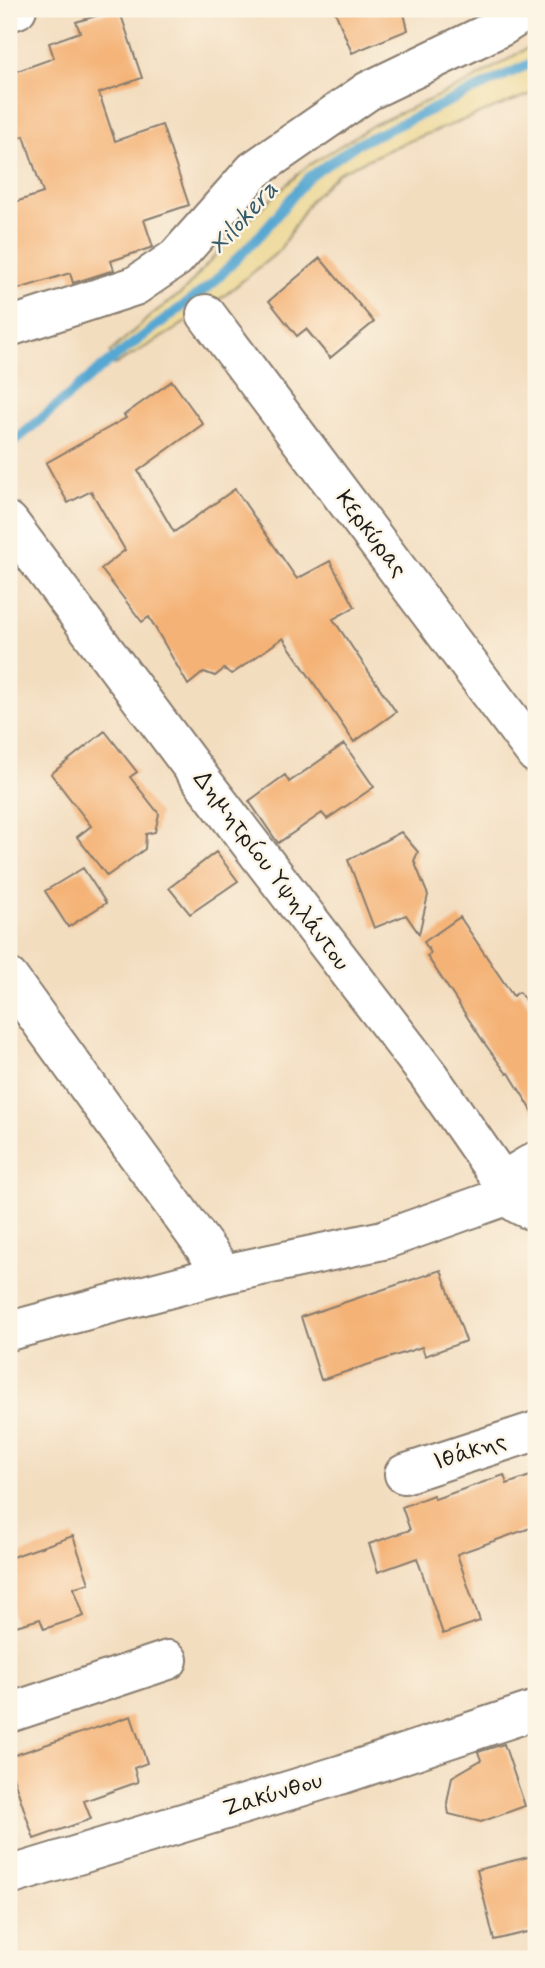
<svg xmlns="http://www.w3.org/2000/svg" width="545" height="1968" font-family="Mynerve,sans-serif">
<rect width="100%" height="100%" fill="#fcf5e5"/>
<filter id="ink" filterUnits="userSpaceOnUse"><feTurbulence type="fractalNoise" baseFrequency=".0143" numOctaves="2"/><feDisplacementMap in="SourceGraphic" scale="14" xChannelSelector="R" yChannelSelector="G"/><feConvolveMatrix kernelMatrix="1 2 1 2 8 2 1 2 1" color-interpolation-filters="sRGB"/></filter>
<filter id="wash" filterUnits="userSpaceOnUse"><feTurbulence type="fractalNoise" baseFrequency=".00686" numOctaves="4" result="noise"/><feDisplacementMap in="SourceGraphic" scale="28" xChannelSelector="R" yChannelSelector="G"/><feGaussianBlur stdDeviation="1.57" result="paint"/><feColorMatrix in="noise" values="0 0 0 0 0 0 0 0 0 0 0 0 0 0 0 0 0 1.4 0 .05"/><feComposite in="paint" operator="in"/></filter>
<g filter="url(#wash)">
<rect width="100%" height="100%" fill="#f3ddbf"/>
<path fill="#eeda9e" stroke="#857b5d" stroke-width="2" d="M 536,43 L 536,92 L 404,143 L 338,173 L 310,201 L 279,251 L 224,296 L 174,330 L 115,365 L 110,352 L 155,312 L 183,292 L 240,227 L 306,167 L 375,124 L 465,84 Z"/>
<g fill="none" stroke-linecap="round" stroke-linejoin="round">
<path stroke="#56a7d1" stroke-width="10" d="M 9,446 L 101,368 L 212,284 L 261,234 L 309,177 L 357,144 L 536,61"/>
</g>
<g id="blocks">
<path fill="#f4b276" d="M 119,9 L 142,78 L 99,93 L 115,141 L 162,125 L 189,205 L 144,220 L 153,247 L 111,261 L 114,270 L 73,283 L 70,273 L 9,292 L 9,204 L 43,193 L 24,136 L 9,142 L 9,74 L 54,58 L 49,43 L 80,32 L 76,22 Z
M 334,9 L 403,9 L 408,30 L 352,53 Z
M 320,258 L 374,322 L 330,358 L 306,329 L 297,336 L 269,301 Z
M 172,381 L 203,424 L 138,471 L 174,532 L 235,489 L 297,579 L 330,561 L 355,607 L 333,619 L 396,712 L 354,742 L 283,638 L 232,674 L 224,669 L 215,676 L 204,672 L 188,685 L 149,617 L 142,622 L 101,569 L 125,550 L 91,491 L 68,503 L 46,463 L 126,418 L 124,415 Z
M 105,731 L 137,772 L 130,777 L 159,814 L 155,832 L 146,834 L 145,849 L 107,876 L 77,837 L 91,826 L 51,774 Z
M 344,744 L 374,787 L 327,819 L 322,813 L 278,843 L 249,801 L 285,775 L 289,782 Z
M 401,832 L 418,852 L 414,861 L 428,895 L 419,934 L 406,915 L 374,928 L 348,860 Z
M 216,852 L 238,881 L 190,914 L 169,888 Z
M 83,868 L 106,903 L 68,927 L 45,891 Z
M 460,917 L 513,996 L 519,992 L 536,1015 L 536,1117 L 509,1073 L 507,1074 L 485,1044 L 427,956 L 431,953 L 424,942 Z
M 441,1270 L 466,1341 L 425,1356 L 422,1347 L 321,1380 L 301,1317 Z
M 536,1474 L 536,1526 L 457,1554 L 480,1621 L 443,1634 L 417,1558 L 378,1572 L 369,1544 L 410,1530 L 402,1507 L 433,1495 L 435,1499 L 504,1475 L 507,1484 Z
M 73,1536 L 89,1583 L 74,1588 L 84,1616 L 44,1629 L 40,1619 L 16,1626 L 9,1604 L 9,1558 Z
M 131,1716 L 147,1763 L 134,1768 L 138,1782 L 84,1801 L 91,1819 L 34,1839 L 9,1765 L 9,1757 Z
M 504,1744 L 525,1806 L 481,1822 L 449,1814 L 447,1803 L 452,1777 L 481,1760 L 478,1752 Z
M 536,1855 L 536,1930 L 494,1940 L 477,1870 Z"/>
</g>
</g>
<g filter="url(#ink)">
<use href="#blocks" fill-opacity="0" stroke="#887c6e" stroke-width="2"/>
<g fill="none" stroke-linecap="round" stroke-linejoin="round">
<defs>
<path id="minor" d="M 9,12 L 17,9
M 206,314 L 536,754
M 9,327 L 135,286 L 176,258 L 254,170 L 368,91 L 501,27 L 529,9
M 9,522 L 200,778 L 429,1076 L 502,1181 C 507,1200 518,1206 536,1212
M 9,978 L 224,1274
M 502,1181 L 536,1161
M 9,1331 L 224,1274 L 383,1240 L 506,1196
M 404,1474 L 536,1431
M 9,1713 L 168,1660
M 9,1876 L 343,1774 L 536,1710"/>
</defs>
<use href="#minor" stroke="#887c6e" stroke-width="42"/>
<use href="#minor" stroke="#fff" stroke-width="38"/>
</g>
</g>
<g text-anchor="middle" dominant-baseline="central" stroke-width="5" stroke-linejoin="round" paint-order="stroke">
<g font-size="24" fill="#1c1c1c" stroke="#fcf5e5">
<text transform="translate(371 534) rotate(53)">Κερκύρας</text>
<text transform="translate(271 871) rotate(53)">Δημητρίου Υψηλάντου</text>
<text transform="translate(470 1452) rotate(-18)">Ιθάκης</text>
<text transform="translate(273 1795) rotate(-17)">Ζακύνθου</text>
</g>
<g font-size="26" font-style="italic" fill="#365b6d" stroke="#fcf5e5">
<text transform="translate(244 218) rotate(-48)">Xilokera</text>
</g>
</g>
<rect width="545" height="1968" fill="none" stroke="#fcf5e5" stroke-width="35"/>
</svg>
